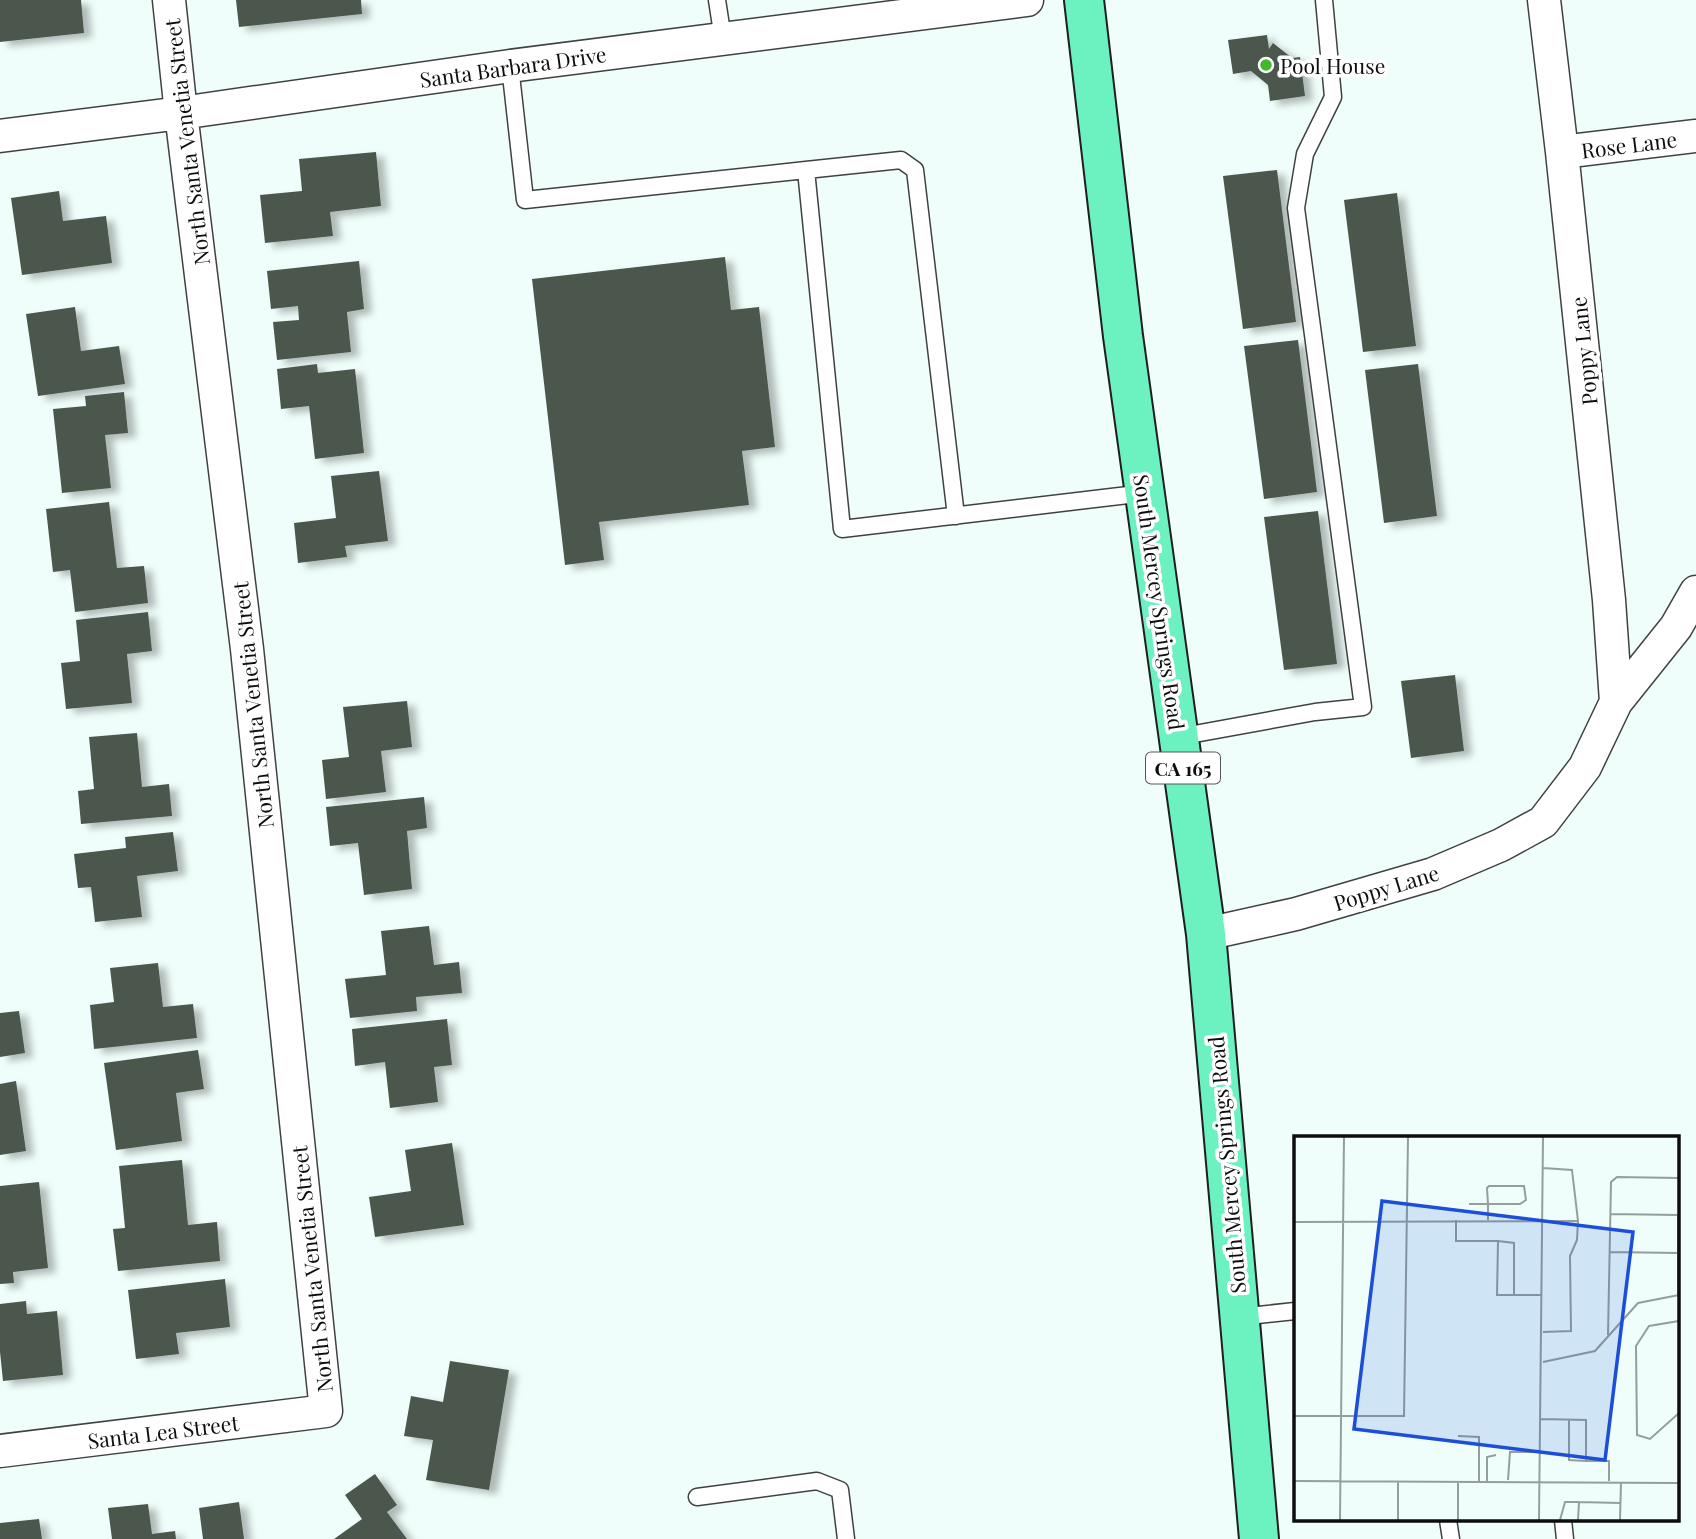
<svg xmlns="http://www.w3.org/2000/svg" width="1696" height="1539" font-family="'Playfair Display',serif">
<defs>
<filter id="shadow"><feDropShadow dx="8" dy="4.5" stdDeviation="3.5" flood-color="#0004"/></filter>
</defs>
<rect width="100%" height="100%" fill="#effefa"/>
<path fill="#4b564e" filter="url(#shadow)" d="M 0,0 L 81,0 L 84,33 L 0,42 Z
M 236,0 L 361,0 L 362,14 L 239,27 Z
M 1267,35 L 1269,49 L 1273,43 L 1292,58 L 1300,57 L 1305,96 L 1270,101 L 1268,85 L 1251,71 L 1233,74 L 1228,40 Z
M 376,152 L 381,206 L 330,212 L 333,236 L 265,243 L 260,195 L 302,191 L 299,159 Z
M 1277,170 L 1296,322 L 1243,329 L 1223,176 Z
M 59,191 L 63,221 L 106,216 L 112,263 L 22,275 L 11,198 Z
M 1397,193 L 1416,346 L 1363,352 L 1344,200 Z
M 725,257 L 731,310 L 759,307 L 775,447 L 742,451 L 749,505 L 599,522 L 604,560 L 565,565 L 532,279 Z
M 359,261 L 364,309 L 347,312 L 351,352 L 277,360 L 273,322 L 299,320 L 298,306 L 271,309 L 267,271 Z
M 75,307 L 81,351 L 119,346 L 125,384 L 38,396 L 26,314 Z
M 1298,340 L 1317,492 L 1264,499 L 1244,346 Z
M 317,364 L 318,373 L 355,369 L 364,453 L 315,459 L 309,406 L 281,409 L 277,369 Z
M 1418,364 L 1437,516 L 1384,523 L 1365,370 Z
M 124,392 L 128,433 L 105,435 L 111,488 L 62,493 L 53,409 L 86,406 L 85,396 Z
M 379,471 L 388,541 L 345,546 L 347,557 L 298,563 L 294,523 L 336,518 L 331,476 Z
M 109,502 L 117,568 L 144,566 L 148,603 L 75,612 L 70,570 L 53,572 L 46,509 Z
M 1318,511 L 1337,664 L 1284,670 L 1264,517 Z
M 148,612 L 152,651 L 127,654 L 132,703 L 66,709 L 61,663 L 80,661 L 76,620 Z
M 1455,675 L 1464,751 L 1411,758 L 1401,681 Z
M 407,701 L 412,747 L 381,751 L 386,792 L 326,799 L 322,760 L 349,757 L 343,707 Z
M 137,733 L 142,787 L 169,784 L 172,816 L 81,824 L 78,791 L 94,789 L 89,737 Z
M 424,797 L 427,828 L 407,831 L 412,889 L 364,895 L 358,843 L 330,846 L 326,807 Z
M 173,832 L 178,871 L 137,876 L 142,917 L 95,922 L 91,887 L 78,888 L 74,854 L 126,848 L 125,837 Z
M 429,926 L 434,965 L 459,962 L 462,993 L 416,997 L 417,1011 L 350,1018 L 345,979 L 386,975 L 381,931 Z
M 158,963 L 163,1007 L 193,1004 L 197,1038 L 94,1049 L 90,1005 L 114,1002 L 110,968 Z
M 19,1011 L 25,1053 L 0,1057 L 0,1013 Z
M 447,1019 L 452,1065 L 434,1067 L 438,1102 L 390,1108 L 385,1062 L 355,1066 L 352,1029 Z
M 198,1050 L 204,1089 L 176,1093 L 182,1141 L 116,1150 L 104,1063 Z
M 16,1081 L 26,1151 L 0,1155 L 0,1084 Z
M 452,1143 L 464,1225 L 375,1237 L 369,1197 L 411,1191 L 405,1150 Z
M 182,1160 L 188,1225 L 217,1222 L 220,1261 L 118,1271 L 113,1229 L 125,1228 L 119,1166 Z
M 39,1182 L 48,1268 L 13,1272 L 14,1283 L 0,1284 L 0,1186 Z
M 225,1279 L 230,1327 L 176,1333 L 179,1354 L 136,1359 L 128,1290 Z
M 26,1301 L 27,1314 L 57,1311 L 63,1375 L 3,1381 L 0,1352 L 0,1304 Z
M 450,1361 L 509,1370 L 489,1490 L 426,1480 L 433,1440 L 404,1436 L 411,1396 L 443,1402 Z
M 375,1474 L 397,1505 L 387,1512 L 407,1539 L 334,1539 L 362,1519 L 345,1495 Z
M 239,1502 L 244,1539 L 203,1539 L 199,1508 Z
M 148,1504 L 152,1534 L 175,1531 L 176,1539 L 112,1539 L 108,1508 Z
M 39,1519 L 42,1539 L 0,1539 L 0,1523 Z"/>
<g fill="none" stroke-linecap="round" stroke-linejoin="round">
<defs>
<path id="service" d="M 717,0 L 723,39
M 510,66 L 525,200 L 806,170 L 842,529 L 1145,493
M 806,170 L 901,160 L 915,170 L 956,516
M 1178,737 L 1315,712 L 1363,707 L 1296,208 L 1305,154 L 1333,97 L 1324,0
M 1239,1317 L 1295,1311
M 697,1497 L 817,1481 L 840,1490 L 846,1539
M 1448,1520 L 1451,1539
M 1563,1520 L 1565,1539"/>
<path id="minor" d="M 1544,0 L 1562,152 L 1609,600 L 1616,702
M 0,136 L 181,113 L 510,66 L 1027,0
M 1562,152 L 1696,136
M 1206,934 L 1296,914 L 1433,874 L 1501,845 L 1543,822 L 1585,767 L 1616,702 L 1676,627 L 1696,592
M 0,1451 L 326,1411 L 247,649 L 181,113 L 169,0"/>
<path id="primary" d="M 1084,0 L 1123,336 L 1206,934 L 1259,1539"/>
</defs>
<use href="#service" stroke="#414141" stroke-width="19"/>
<use href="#minor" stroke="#414141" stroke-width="35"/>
<use href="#primary" stroke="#1f1f1f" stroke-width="42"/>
<use href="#service" stroke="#fff" stroke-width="16"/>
<use href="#minor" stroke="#fff" stroke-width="32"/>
<use href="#primary" stroke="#6cf2c1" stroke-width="38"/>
</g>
<circle fill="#44b82c" stroke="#fff" stroke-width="2.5" cx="1266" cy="65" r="7"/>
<g text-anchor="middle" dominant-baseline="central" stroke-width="7" stroke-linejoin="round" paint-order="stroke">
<rect fill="#fff" stroke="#565656" stroke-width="2" x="1146" y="752.5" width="74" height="31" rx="5"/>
<g font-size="19" font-weight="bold" fill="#0e0e0e">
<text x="1183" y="768">CA 165</text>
</g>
<g font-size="21" fill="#0e0e0e" stroke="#fff" text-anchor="start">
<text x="1280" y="65">Pool House</text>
</g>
<g font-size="21" fill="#0e0e0e" stroke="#fff">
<text transform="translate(513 66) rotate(-8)">Santa Barbara Drive</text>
<text transform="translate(186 142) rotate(-97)">North Santa Venetia Street</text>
<text transform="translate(1629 144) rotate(-7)">Rose Lane</text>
<text transform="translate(1583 351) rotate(-96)">Poppy Lane</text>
<text transform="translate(1160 602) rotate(82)">South Mercey Springs Road</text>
<text transform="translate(252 705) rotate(-96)">North Santa Venetia Street</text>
<text transform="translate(1386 887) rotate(-17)">Poppy Lane</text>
<text transform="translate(1226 1165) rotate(-95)">South Mercey Springs Road</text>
<text transform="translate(311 1269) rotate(-96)">North Santa Venetia Street</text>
<text transform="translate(163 1431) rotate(-7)">Santa Lea Street</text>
</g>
</g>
<g transform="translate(1294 1136)">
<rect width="385" height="385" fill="#effefa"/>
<path fill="none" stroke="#959e9c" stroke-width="2" d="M 249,32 L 278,34 L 284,85M 175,68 L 226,68 L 232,64 L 230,50 L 195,50 L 193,52 L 194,68 L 194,84M 316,78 L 385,79M 162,84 L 162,105 L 204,105 L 203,159 L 248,159M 0,86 L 284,85 L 283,104 L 276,120 L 277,195 L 249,196M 204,105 L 220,107 L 220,159M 316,116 L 384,117M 384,159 L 384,79M 385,185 L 355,190 L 342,210 L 343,299 L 356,303 L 385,277M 314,199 L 317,46 L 323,41 L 385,42M 249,226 L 301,215 L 344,167 L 385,159M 0,280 L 110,280 L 114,1M 247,283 L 292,284 L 292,325 L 315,325 L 315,345M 275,283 L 275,324 L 292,325M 164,300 L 185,301 L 185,345M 214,344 L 216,316 L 246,316M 0,345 L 385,347M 104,345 L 104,384M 193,345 L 193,321 L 202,319M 46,384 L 50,1M 164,384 L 164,345M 245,384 L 249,1M 266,384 L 271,366 L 285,366M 284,384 L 285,366 L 326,367M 326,384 L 327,346"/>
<path fill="#1d4ed8" fill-opacity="0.15" stroke="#1d4ed8" stroke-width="3.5" d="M 88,65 L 339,96 L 311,324 L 60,293 Z"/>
<rect width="385" height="385" fill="none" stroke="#0e0e0e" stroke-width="3.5"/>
</g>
</svg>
